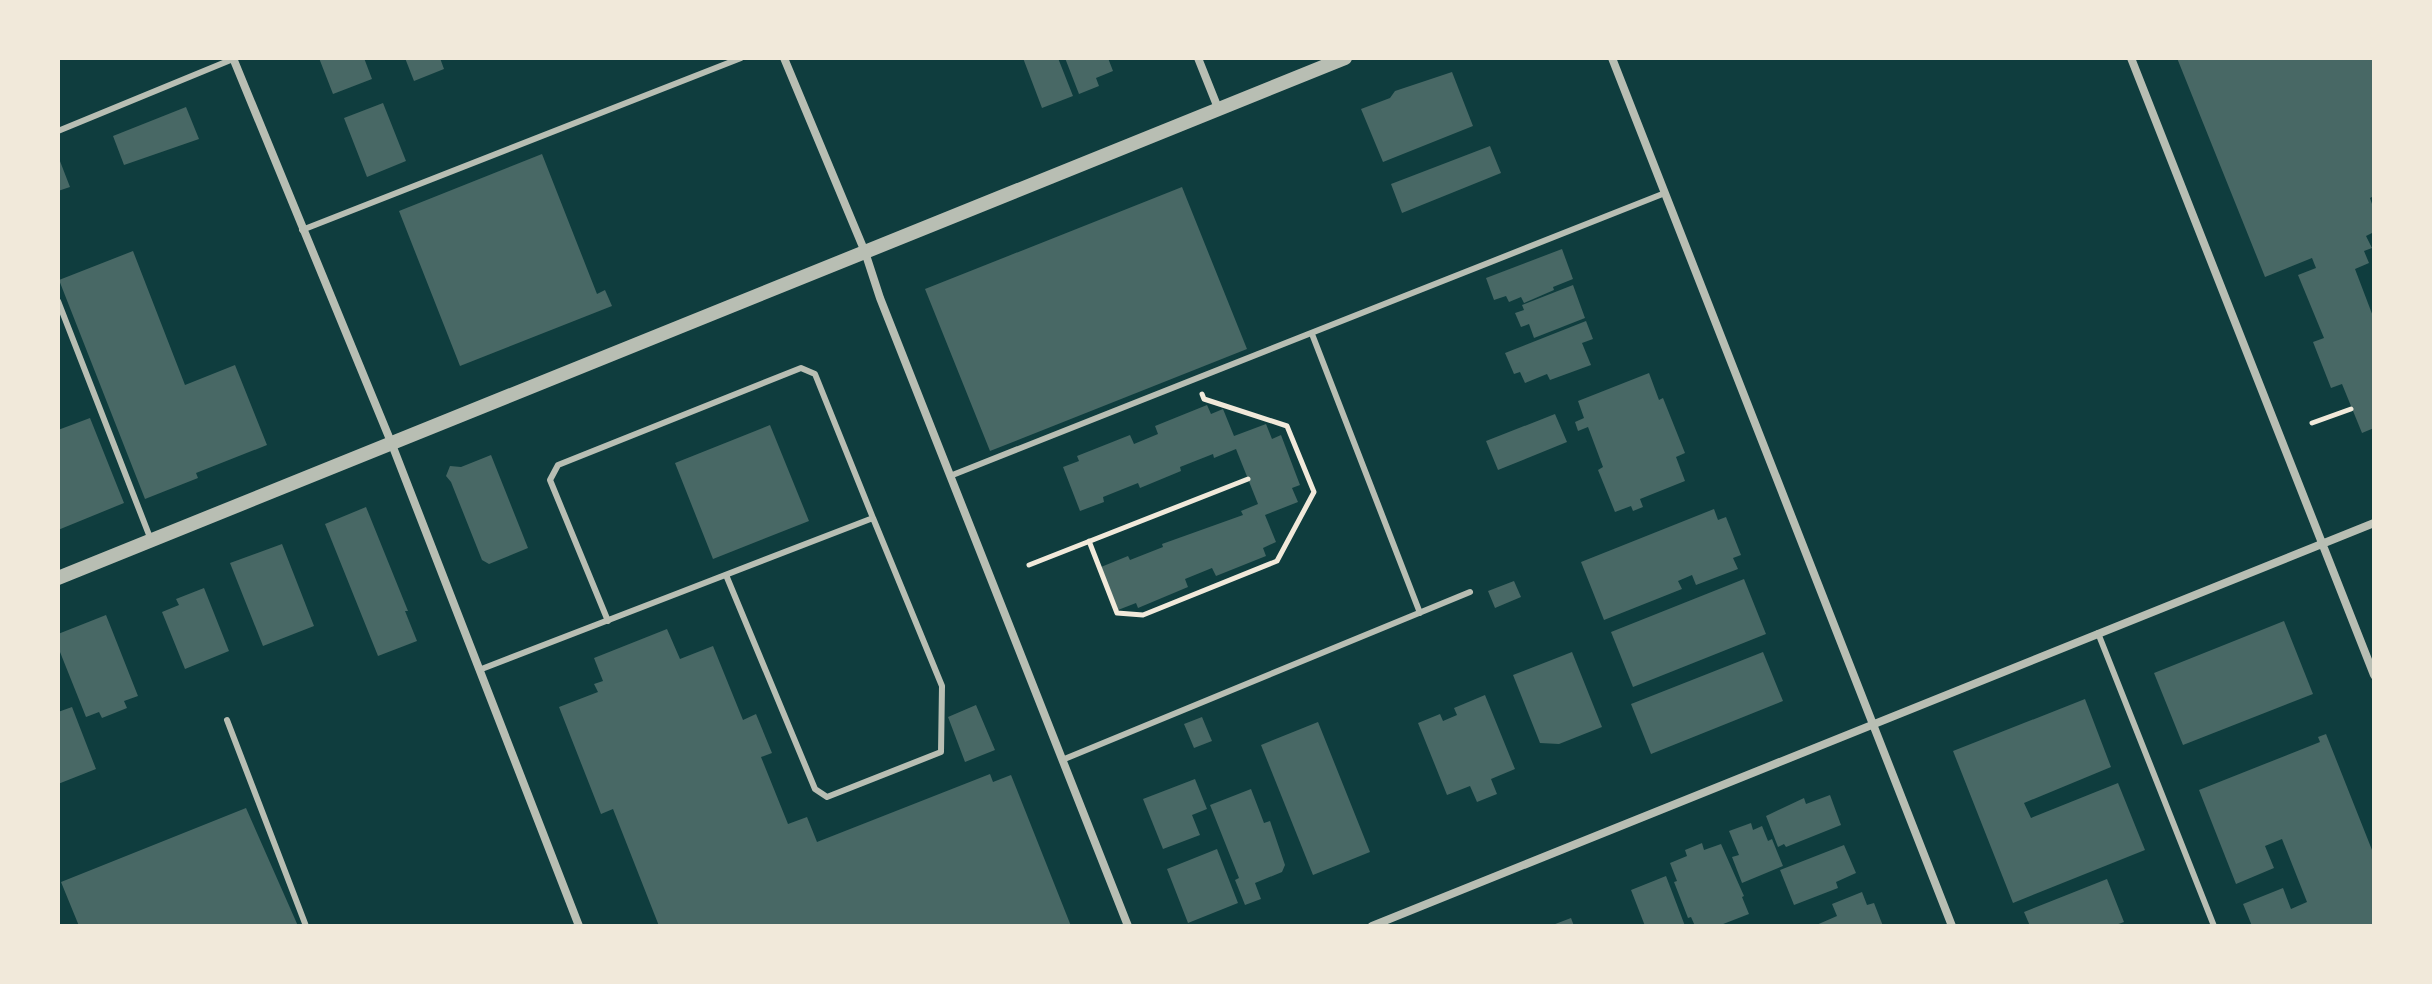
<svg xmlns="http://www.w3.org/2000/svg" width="2432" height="984" font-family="Commissioner,sans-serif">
<rect width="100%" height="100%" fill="#0f3d3e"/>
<path fill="#486865" d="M 319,58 L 364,58 L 372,79 L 333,94 Z
M 405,58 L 440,58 L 444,69 L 414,81 Z
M 1023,58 L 1058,58 L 1073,96 L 1042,108 Z
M 1065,58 L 1108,58 L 1113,71 L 1096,78 L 1099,86 L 1079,94 Z
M 2177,58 L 2374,58 L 2374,196 L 2370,198 L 2374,210 L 2374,232 L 2366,236 L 2372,248 L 2364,251 L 2369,263 L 2355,269 L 2374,319 L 2374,428 L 2362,433 L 2342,384 L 2331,388 L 2313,342 L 2324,338 L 2298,275 L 2316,268 L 2312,258 L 2265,277 Z
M 1452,72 L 1473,126 L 1383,162 L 1361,109 L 1390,98 L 1395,91 Z
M 383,103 L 406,161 L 367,177 L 344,118 Z
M 186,107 L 199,139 L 124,165 L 113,136 Z
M 1490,146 L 1501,173 L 1402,213 L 1391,184 Z
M 542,154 L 597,294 L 605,290 L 612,306 L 460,366 L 399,211 Z
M 58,156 L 70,187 L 58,191 Z
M 1182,187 L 1247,349 L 990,451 L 925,289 Z
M 1562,249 L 1573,279 L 1553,287 L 1554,290 L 1524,303 L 1521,297 L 1509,302 L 1506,296 L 1494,300 L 1486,278 Z
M 133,251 L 185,385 L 235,365 L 267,445 L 196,473 L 198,478 L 145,499 L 59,280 Z
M 1573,285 L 1585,318 L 1534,338 L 1529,324 L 1521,327 L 1515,313 L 1524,310 L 1522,305 Z
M 1586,321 L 1593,339 L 1582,343 L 1591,365 L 1550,380 L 1547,374 L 1525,383 L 1520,372 L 1514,374 L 1505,353 Z
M 1649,373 L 1659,400 L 1663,398 L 1685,453 L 1676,457 L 1685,481 L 1640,499 L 1643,507 L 1633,511 L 1631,506 L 1615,512 L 1598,470 L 1603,467 L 1588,427 L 1578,431 L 1575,422 L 1584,418 L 1578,401 Z
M 1207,405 L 1211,414 L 1223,409 L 1234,436 L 1266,424 L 1272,439 L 1281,435 L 1300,485 L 1292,488 L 1298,502 L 1265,515 L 1276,542 L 1263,548 L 1266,556 L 1216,576 L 1212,568 L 1185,579 L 1188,587 L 1138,608 L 1136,603 L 1118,610 L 1101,567 L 1128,556 L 1130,560 L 1163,547 L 1162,544 L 1243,515 L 1241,511 L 1258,504 L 1236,449 L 1214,458 L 1213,454 L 1180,467 L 1181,471 L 1140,488 L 1138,483 L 1103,497 L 1104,502 L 1080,511 L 1063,467 L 1079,461 L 1077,456 L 1130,435 L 1134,444 L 1158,434 L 1155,426 Z
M 1555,414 L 1567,442 L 1498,470 L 1486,441 Z
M 90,418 L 124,503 L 58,530 L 58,430 Z
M 770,425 L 809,521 L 713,559 L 675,463 Z
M 491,455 L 528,548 L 489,564 L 482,560 L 451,482 L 446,476 L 450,466 L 461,467 Z
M 366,507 L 408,611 L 405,611 L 417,641 L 378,656 L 325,524 Z
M 1714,509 L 1718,520 L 1726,517 L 1741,555 L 1733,558 L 1738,569 L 1696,585 L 1692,575 L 1678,581 L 1682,589 L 1604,620 L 1581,562 Z
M 282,544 L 314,626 L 263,646 L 230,563 Z
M 1744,579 L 1766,634 L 1633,687 L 1611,632 Z
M 1514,581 L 1521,597 L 1495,608 L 1488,591 Z
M 204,588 L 229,651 L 185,669 L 162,612 L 179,605 L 176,599 Z
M 106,615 L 138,696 L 124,701 L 127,708 L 102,718 L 99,712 L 86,717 L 58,647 L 58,634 Z
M 2284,621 L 2313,694 L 2183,745 L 2154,673 Z
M 667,629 L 680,659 L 713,646 L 743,720 L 756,714 L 772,753 L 761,757 L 788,824 L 807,817 L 817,842 L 990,774 L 993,782 L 1011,775 L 1071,926 L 659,926 L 613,809 L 601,814 L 559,707 L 598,692 L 594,684 L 603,681 L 594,658 Z
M 1572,652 L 1602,727 L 1559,744 L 1540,743 L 1513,675 Z
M 1763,652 L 1783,701 L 1651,754 L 1631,704 Z
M 1485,695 L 1515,769 L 1491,779 L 1497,794 L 1477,802 L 1470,786 L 1447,795 L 1418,723 L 1440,714 L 1443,721 L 1457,715 L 1454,708 Z
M 2085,699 L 2111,767 L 2024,803 L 2031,818 L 2118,783 L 2145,850 L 2013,903 L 1953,751 Z
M 976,705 L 995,750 L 965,762 L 948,717 Z
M 72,707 L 96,769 L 58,784 L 58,712 Z
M 1202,717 L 1212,741 L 1194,748 L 1184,724 Z
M 1318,722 L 1370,852 L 1313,875 L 1261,745 Z
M 2326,734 L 2374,855 L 2374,926 L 2252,926 L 2243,904 L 2283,888 L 2291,909 L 2307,902 L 2282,839 L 2265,846 L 2274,868 L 2236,884 L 2199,790 L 2320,742 L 2318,737 Z
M 1195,779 L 1207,809 L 1192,815 L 1200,835 L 1163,849 L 1143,799 Z
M 1251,789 L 1264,823 L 1270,821 L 1285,865 L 1282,872 L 1255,883 L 1261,899 L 1245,905 L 1235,880 L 1239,878 L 1210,805 Z
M 1830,795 L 1841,825 L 1786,847 L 1784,844 L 1778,847 L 1766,816 L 1804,798 L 1806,804 Z
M 246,808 L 298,926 L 79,926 L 61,882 Z
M 1751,823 L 1753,830 L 1762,826 L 1768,841 L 1772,839 L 1783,866 L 1742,883 L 1732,857 L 1739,855 L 1729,831 Z
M 1702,843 L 1704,850 L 1721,844 L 1744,896 L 1742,897 L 1749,914 L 1718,926 L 1695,926 L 1691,917 L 1688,918 L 1674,882 L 1677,881 L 1670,863 L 1687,856 L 1685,850 Z
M 1844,845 L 1856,873 L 1836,882 L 1838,888 L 1794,905 L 1780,870 Z
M 1217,849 L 1238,903 L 1188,923 L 1167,869 Z
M 1666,876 L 1685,926 L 1645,926 L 1631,890 Z
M 2107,879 L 2124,922 L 2113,926 L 2030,926 L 2024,912 Z
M 1862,892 L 1867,905 L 1874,903 L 1883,926 L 1814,926 L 1837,916 L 1832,904 Z
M 1571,918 L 1574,926 L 1550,926 Z"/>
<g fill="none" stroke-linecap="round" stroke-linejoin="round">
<path stroke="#f1e9da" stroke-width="5" d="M 2312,423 L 2351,409
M 1089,541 L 1117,613 L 1143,615 L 1277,561 L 1314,492 L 1287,426 L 1204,399 L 1202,394
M 1029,565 L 1248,479"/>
<path stroke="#b8beb3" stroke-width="6" d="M 58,131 L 233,59
M 302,230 L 741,58
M 58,301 L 151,540
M 1312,334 L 1420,613
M 950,476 L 1665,193
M 726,575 L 815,789 L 827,797 L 941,752 L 942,686 L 873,518
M 2098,633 L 2214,926
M 479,670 C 610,619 742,569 873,518 L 815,374 L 801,368 L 558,465 L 550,480 L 608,621
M 227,720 L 306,926
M 1062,760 L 1470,592"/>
<path stroke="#b8beb3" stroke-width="8" d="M 233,58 L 391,442 L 579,926
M 784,58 L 865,252 L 880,298 L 1128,926
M 1198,58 L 1218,108
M 1612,58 L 1952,926
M 2131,58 L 2374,675
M 1372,926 L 2374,523"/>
<path stroke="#b8beb3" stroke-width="14" d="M 58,578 L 1345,58"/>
</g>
<rect width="2432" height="984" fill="none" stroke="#f1e9da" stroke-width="120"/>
</svg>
